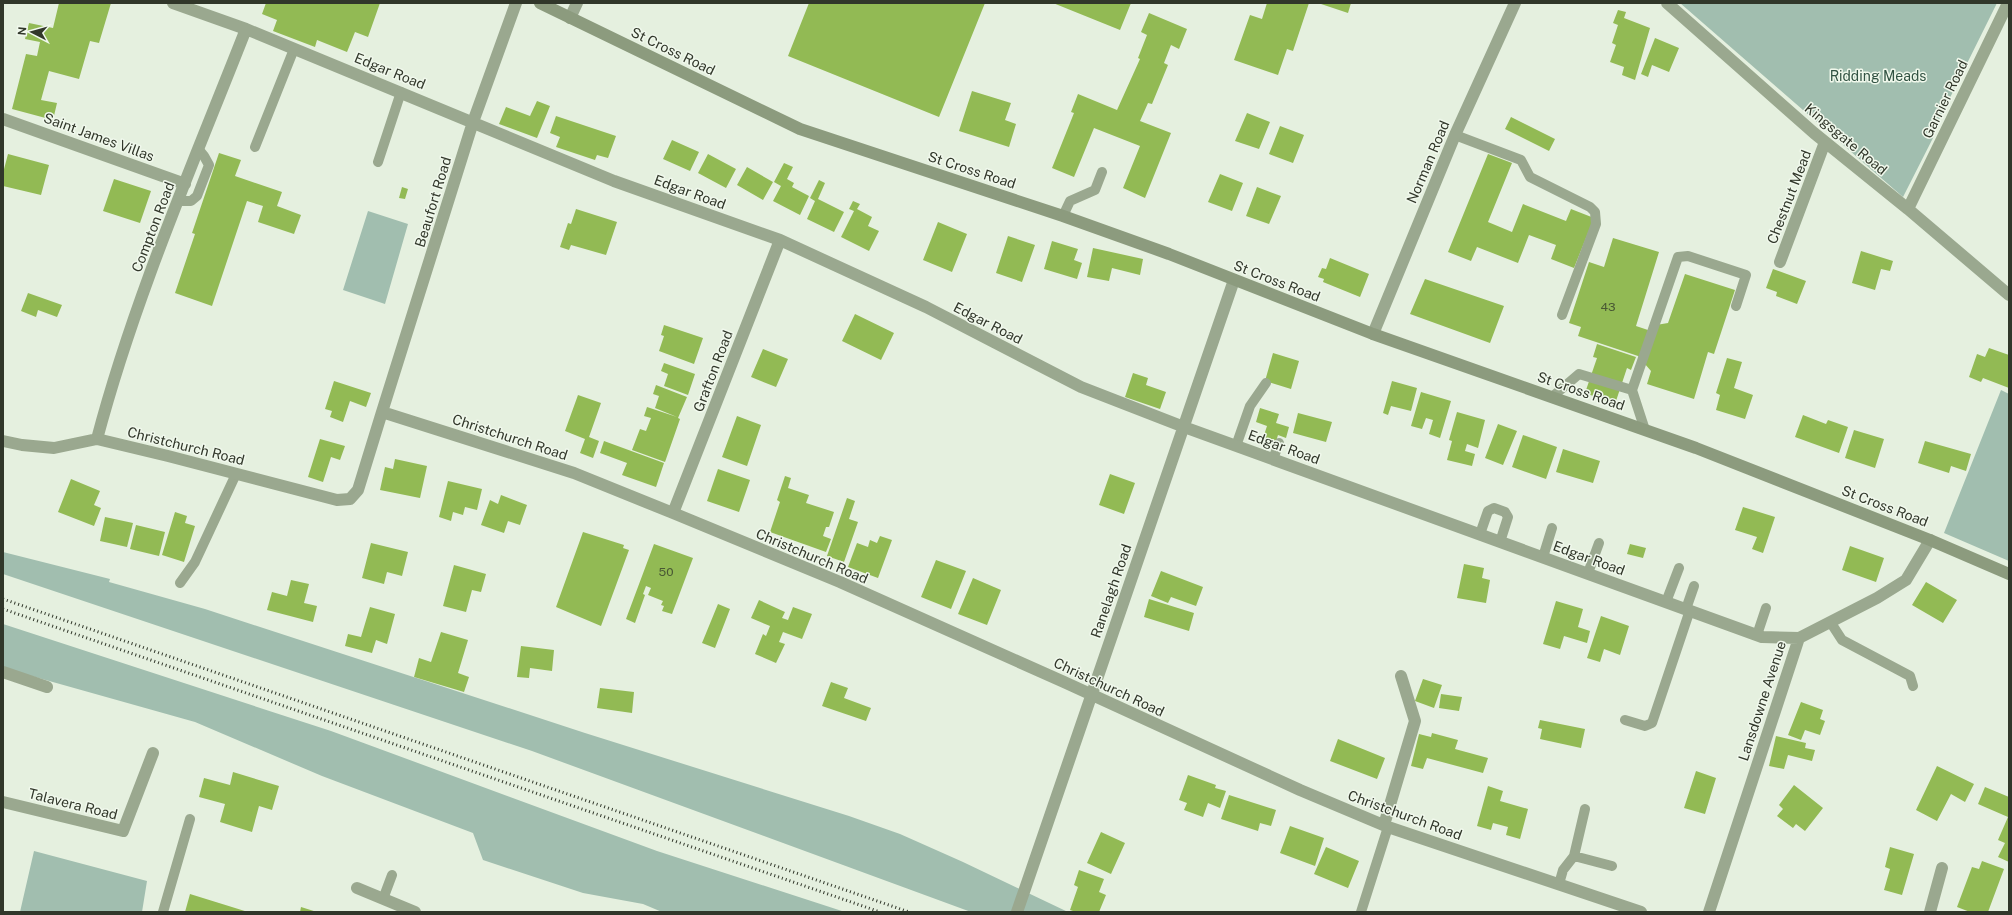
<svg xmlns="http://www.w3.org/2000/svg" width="2012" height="915" font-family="'Public Sans',sans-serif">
<rect width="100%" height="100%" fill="#e5f0df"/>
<path fill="#a1beaf" d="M 1680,3 L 1997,3 L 1932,134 L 1934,136 L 1903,197 Z
M 368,211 L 408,224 L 385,304 L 343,290 Z
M 2001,390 L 2009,394 L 2009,561 L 1944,533 Z
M 3,552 L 110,579 L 109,582 L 205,609 L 585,733 L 849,816 L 900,834 L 963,862 L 1068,912 L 971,912 L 532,751 L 3,574 Z
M 3,624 L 331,731 L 657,851 L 845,912 L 662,912 L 643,904 L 583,893 L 483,860 L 473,833 L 322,776 L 195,722 L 3,668 Z
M 34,851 L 147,881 L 142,912 L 20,912 Z"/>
<path fill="#92ba54" d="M 59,3 L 111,3 L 99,43 L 90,41 L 79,79 L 49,71 L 41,100 L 57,103 L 53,120 L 12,109 L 26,54 L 37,56 L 40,42 L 25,39 L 29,23 L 53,28 Z
M 266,3 L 380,3 L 368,37 L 355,32 L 347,52 L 317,40 L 315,47 L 273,31 L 277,20 L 262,14 Z
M 809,3 L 985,3 L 939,117 L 788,56 Z
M 1053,3 L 1131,3 L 1120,30 Z
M 1267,3 L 1309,3 L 1293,51 L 1287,49 L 1278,75 L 1234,60 L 1250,15 L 1262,19 Z
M 1318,3 L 1351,3 L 1348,13 Z
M 1618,10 L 1626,12 L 1624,18 L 1650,28 L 1635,80 L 1622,75 L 1624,67 L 1610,62 L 1616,45 L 1612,43 L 1618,25 L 1613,23 Z
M 1149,13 L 1187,29 L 1179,49 L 1171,45 L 1164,63 L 1168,65 L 1152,104 L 1148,103 L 1140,121 L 1171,133 L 1145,198 L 1123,188 L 1140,146 L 1094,128 L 1074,177 L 1052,168 L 1074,113 L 1071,112 L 1078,94 L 1117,110 L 1140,59 L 1138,58 L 1147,35 L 1141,32 Z
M 1655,38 L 1679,48 L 1669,72 L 1652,65 L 1648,77 L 1641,74 Z
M 972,91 L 1011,103 L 1005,120 L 1016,124 L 1009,147 L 959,131 Z
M 537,101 L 550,106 L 537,138 L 499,124 L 506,107 L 530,116 Z
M 1247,113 L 1270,122 L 1259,149 L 1235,141 Z
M 556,116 L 616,136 L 608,158 L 597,155 L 595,160 L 556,147 L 560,137 L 550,133 Z
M 1511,117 L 1555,139 L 1549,151 L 1505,129 Z
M 1280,126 L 1304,135 L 1293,163 L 1269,154 Z
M 672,140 L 699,152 L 690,171 L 663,159 Z
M 219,153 L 241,160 L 235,176 L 282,192 L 277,206 L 301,215 L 294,234 L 258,222 L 263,206 L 247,201 L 212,306 L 175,293 L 195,234 L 192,233 Z
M 8,154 L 49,165 L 41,195 L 3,186 L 3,173 Z
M 708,154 L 736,169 L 726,188 L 698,173 Z
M 1488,154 L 1512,163 L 1488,222 L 1512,232 L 1523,204 L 1566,221 L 1571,209 L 1594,218 L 1574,268 L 1551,259 L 1556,245 L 1529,235 L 1518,263 L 1477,247 L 1471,261 L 1448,252 Z
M 784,163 L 793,167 L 787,179 L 794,183 L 792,187 L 809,196 L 800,215 L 773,201 L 781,186 L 774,182 Z
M 747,167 L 773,182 L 763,200 L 737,185 Z
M 1220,174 L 1243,183 L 1232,211 L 1208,202 Z
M 114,179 L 151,191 L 140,223 L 103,211 Z
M 819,180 L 825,183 L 818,199 L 844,212 L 834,232 L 807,219 L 815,201 L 810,198 Z
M 402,187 L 408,189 L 405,199 L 399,198 Z
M 1257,187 L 1281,196 L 1269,224 L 1246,216 Z
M 853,201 L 860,204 L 857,209 L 872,217 L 868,226 L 879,231 L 869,251 L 841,237 L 854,211 L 849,209 Z
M 576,209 L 617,222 L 606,255 L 571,245 L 569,250 L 560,247 L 568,223 L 571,224 Z
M 938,222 L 967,234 L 952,272 L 923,260 Z
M 1008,236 L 1035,245 L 1022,282 L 996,273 Z
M 1613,238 L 1659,252 L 1636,326 L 1648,330 L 1650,326 L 1668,323 L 1685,274 L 1735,290 L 1714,354 L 1708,352 L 1694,399 L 1647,384 L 1651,371 L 1638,356 L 1578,336 L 1581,327 L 1569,323 L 1589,262 L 1604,267 Z
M 1052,241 L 1078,249 L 1074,260 L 1082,263 L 1077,279 L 1044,269 Z
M 1093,248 L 1143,259 L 1140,275 L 1112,268 L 1109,281 L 1087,277 Z
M 1861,251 L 1893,261 L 1890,271 L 1881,269 L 1875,290 L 1852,283 Z
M 1330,258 L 1369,274 L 1360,297 L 1323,282 L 1324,279 L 1318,277 L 1322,268 L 1326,269 Z
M 1773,269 L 1806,281 L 1797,304 L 1776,296 L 1777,292 L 1766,288 Z
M 1425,279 L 1504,306 L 1490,343 L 1410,314 Z
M 28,293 L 62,305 L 57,317 L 38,310 L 36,317 L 21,311 Z
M 855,314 L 894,333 L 881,360 L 842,341 Z
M 664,325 L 703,338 L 694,364 L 659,351 L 664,336 L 661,335 Z
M 1597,344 L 1636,357 L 1631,370 L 1627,368 L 1615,404 L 1585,393 L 1597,358 L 1593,357 Z
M 1989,348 L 2009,355 L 2009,388 L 1983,378 L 1981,382 L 1969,377 L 1977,354 L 1985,357 Z
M 763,349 L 788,359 L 776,387 L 751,377 Z
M 1273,353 L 1299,361 L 1291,389 L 1265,381 Z
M 1727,358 L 1742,362 L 1734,388 L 1753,395 L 1745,419 L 1716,410 L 1720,395 L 1716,393 Z
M 664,363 L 695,374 L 688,395 L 664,386 L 668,374 L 661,371 Z
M 1133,373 L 1148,378 L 1146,385 L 1166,392 L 1160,409 L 1125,397 Z
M 334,381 L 371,393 L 366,407 L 350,401 L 343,422 L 330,417 L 332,411 L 325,409 Z
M 1392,381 L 1417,388 L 1411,411 L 1391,406 L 1388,415 L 1383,413 Z
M 656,385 L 687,397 L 678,418 L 680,419 L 665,462 L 632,450 L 640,429 L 646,431 L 651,418 L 644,416 L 647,407 L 677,417 L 655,408 L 659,396 L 653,394 Z
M 1421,392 L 1451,401 L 1440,438 L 1429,434 L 1433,420 L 1426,418 L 1422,429 L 1411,426 Z
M 578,395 L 601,403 L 589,437 L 599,441 L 593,458 L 580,453 L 585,439 L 565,431 Z
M 1260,408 L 1279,414 L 1276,423 L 1289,427 L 1286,438 L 1278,435 L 1274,448 L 1261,444 L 1267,426 L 1256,422 Z
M 1457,412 L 1485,420 L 1478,448 L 1467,444 L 1465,451 L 1475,454 L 1472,466 L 1447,460 L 1452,441 L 1449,440 Z
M 1298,413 L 1332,422 L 1326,442 L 1293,433 Z
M 1803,415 L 1826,424 L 1828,420 L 1848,427 L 1839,453 L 1795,437 Z
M 737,416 L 761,425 L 747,466 L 722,457 Z
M 1498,424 L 1517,431 L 1503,465 L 1485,458 Z
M 1854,430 L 1884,439 L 1875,468 L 1845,458 Z
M 1523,435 L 1557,447 L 1546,479 L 1512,467 Z
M 320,439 L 345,446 L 340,460 L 331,457 L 323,482 L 308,477 Z
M 604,441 L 664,463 L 656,487 L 622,475 L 627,463 L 600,453 Z
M 1925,441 L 1971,454 L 1966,471 L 1951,466 L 1949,473 L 1918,463 Z
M 1563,449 L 1600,461 L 1593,483 L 1556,472 Z
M 395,459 L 427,466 L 420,498 L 380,490 L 385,467 L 393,469 Z
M 718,469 L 750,480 L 739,512 L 707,501 Z
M 1110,474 L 1135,483 L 1124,514 L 1099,505 Z
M 785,476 L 791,478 L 788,488 L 809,495 L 806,503 L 834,512 L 829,527 L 826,527 L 823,536 L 831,539 L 826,552 L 770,532 L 780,502 L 777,500 Z
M 71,479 L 100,491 L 94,505 L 101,508 L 94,526 L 58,512 Z
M 448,481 L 482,489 L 477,510 L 465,507 L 463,515 L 453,512 L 451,521 L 439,517 Z
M 501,495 L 527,505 L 520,525 L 508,521 L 504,533 L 481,525 L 490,500 L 498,504 Z
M 847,498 L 855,501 L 849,519 L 858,522 L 844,562 L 827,556 Z
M 1743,507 L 1775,517 L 1763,553 L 1752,549 L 1757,537 L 1735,530 Z
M 175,512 L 187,516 L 185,523 L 195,526 L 184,562 L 162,555 Z
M 105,517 L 133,523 L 127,547 L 100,541 Z
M 136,525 L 165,532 L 159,556 L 130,549 Z
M 583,532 L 624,545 L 623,548 L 629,550 L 601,626 L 556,607 Z
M 880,536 L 892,540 L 878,578 L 848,567 L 857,543 L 868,547 L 870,540 L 877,543 Z
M 371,543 L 408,552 L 402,576 L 387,572 L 384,584 L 362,578 Z
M 654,544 L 693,558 L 672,614 L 662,611 L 664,606 L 661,605 L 663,601 L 648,595 L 651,588 L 646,586 L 643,594 L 645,595 L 635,623 L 626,619 Z
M 1630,544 L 1646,548 L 1643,558 L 1627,554 Z
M 1850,546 L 1884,558 L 1876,582 L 1842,570 Z
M 936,560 L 966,571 L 951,609 L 921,597 Z
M 1464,564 L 1484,568 L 1482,578 L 1490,580 L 1486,603 L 1457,598 Z
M 454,565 L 486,574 L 481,592 L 472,590 L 466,612 L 443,606 Z
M 1161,571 L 1203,587 L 1196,606 L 1171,597 L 1168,603 L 1151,596 Z
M 973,578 L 1001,590 L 987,625 L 958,614 Z
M 291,580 L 309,584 L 304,603 L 317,606 L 313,622 L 267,610 L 272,592 L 287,596 Z
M 1926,582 L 1957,600 L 1943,623 L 1912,605 Z
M 1149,599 L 1194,613 L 1189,631 L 1144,617 Z
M 759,600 L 785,612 L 782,618 L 788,620 L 793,607 L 812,614 L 802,639 L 783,632 L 779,642 L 785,644 L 776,663 L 755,654 L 763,634 L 766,636 L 770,626 L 751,618 Z
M 1556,601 L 1583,609 L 1578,627 L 1590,631 L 1587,643 L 1564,636 L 1560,649 L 1543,644 Z
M 718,604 L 730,609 L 715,648 L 702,643 Z
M 370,607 L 395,614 L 387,644 L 376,640 L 372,653 L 345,646 L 348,634 L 361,637 Z
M 1601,616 L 1629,626 L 1620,655 L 1604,649 L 1600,662 L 1587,658 Z
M 441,632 L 468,640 L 458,673 L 469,677 L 464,692 L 414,677 L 419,658 L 431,662 Z
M 521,646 L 554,650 L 552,671 L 530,668 L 529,678 L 517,677 Z
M 1423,679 L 1442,685 L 1434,708 L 1415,701 Z
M 831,682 L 848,688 L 844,698 L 871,708 L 866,721 L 822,706 Z
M 600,688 L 634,692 L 632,713 L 597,708 Z
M 1441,694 L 1462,697 L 1459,711 L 1439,708 Z
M 1801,702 L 1823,710 L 1820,719 L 1825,721 L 1820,735 L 1805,730 L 1801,740 L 1788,735 Z
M 1540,720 L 1585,729 L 1581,748 L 1540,739 L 1542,729 L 1538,728 Z
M 1432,733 L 1458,740 L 1455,749 L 1488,758 L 1483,773 L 1427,758 L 1423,769 L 1411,766 L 1419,734 L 1431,737 Z
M 1776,736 L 1806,743 L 1805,748 L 1815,750 L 1812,761 L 1788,755 L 1784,769 L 1769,766 Z
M 1338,739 L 1385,758 L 1377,779 L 1330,761 Z
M 1937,766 L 1974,784 L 1965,802 L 1951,794 L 1937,821 L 1916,810 Z
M 1696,771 L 1716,778 L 1705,814 L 1684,808 Z
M 233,772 L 279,786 L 272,810 L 259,806 L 252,832 L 220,822 L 225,804 L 199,797 L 204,778 L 230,785 Z
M 1188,775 L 1216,785 L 1215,788 L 1226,791 L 1220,808 L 1208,803 L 1203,817 L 1184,810 L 1187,803 L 1179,800 Z
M 1794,785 L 1823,808 L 1805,831 L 1796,824 L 1793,828 L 1777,816 L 1783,809 L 1779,805 Z
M 1488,786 L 1503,791 L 1500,801 L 1528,809 L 1520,839 L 1506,835 L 1508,827 L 1493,823 L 1491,830 L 1477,826 Z
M 1985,787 L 2009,797 L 2009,862 L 1998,857 L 2005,843 L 1998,840 L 2008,817 L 1978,804 Z
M 1229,795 L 1276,810 L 1271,826 L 1260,823 L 1258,831 L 1221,819 Z
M 1290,826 L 1324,838 L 1315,866 L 1280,853 Z
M 1101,832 L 1125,843 L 1111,874 L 1087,863 Z
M 1326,847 L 1359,861 L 1348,888 L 1314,874 Z
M 1890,847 L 1914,854 L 1902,895 L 1884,890 L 1890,869 L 1885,867 Z
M 1982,861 L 2004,869 L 1988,912 L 1970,912 L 1957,907 L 1972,867 L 1979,869 Z
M 1079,870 L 1104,879 L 1099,892 L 1106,895 L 1099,912 L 1076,912 L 1070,910 L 1078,887 L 1074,885 Z
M 190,894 L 248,912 L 185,912 Z
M 301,907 L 317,912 L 300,912 Z"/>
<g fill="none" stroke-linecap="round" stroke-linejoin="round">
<path stroke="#9aa88f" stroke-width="10" d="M 1455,135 L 1521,160 L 1530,177 L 1590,207 L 1595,212 L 1596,224 L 1562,315
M 255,147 L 294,49
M 378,162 L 401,92
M 179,201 L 191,201 L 197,196 L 209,165 L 204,156 L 199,150
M 1063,216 L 1070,201 L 1095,190 L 1102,172
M 1632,390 L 1678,257 L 1688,256 L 1746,275 L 1736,306
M 1552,397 L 1579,374 L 1632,390 L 1645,430
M 1236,446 L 1250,406 L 1266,383
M 1273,459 L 1279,443
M 1480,534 L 1488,511 L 1494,508 L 1505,512 L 1508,517 L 1500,542
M 1543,557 L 1552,528
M 1588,573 L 1599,543
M 180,583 L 195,562 L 236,474
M 1666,602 L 1679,568
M 1686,609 L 1694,586
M 1831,623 L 1842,640 L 1910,676 L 1913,686
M 1757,635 L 1766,608
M 1625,720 L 1645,726 L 1652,723 L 1690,610
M 1574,856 L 1612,866
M 1559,884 L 1563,870 L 1574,856 L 1585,809
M 383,899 L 392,875
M 163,912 L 190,819
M 1361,912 L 1388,827"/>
<path stroke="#9aa88f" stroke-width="12" d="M 173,3 L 246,29 L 614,181 L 780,240 L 926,307 L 1081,387 L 1184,427 L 1762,637 L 1799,638
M 1667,3 L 1814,133 L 1908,209 L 2009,295
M 570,18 L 577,3
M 3,119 L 185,184
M 1908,209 L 2008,3
M 1780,262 L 1825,142
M 1373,334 L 1455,135 L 1515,3
M 382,412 L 473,122 L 516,3
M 97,439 C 134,299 193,164 246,29
M 3,441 L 22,445 L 54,448 L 97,439 L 168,456 L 337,500 L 350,499 L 358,490 L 382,412 L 574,473 L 673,513 L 840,582 L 1064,682 L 1300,790 L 1388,827 L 1641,912
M 673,513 L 780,240
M 3,672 L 47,687
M 3,802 L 123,831 L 153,753
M 1384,825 L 1415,721 L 1401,676
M 357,888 L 415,912
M 1017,912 L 1234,280
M 1709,912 L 1799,638 L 1877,598 L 1906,580 L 1930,540
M 1930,912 L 1942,868"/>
<path stroke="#8c9b7e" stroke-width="12" d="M 540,3 L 800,129 L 1063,216 L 1169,254 L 1373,334 L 1696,448 L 1930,540 L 2009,574"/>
<path stroke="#31372a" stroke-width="3" stroke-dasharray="1 3" stroke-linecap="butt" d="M 3,599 L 909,912
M 3,609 L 880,912"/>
</g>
<g text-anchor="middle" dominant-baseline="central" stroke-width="3" stroke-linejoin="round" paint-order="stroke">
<g font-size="12" fill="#495834">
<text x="1608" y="307">43</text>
<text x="666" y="572">50</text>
</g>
<g font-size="14" fill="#31372a" stroke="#f0f8ec">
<text transform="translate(673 51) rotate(26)">St Cross Road</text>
<text transform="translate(390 71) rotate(22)">Edgar Road</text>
<text transform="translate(1945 99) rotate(-64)">Garnier Road</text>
<text transform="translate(99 137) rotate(20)">Saint James Villas</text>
<text transform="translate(1846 139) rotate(40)">Kingsgate Road</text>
<text transform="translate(1428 162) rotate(-67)">Norman Road</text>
<text transform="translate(972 170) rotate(18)">St Cross Road</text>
<text transform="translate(690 192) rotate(20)">Edgar Road</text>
<text transform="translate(1789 197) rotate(-69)">Chestnut Mead</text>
<text transform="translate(433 202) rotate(-73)">Beaufort Road</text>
<text transform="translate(153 227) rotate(-69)">Compton Road</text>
<text transform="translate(1277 281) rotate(21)">St Cross Road</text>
<text transform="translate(988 323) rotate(27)">Edgar Road</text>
<text transform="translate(713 371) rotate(-69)">Grafton Road</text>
<text transform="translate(1581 391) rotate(19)">St Cross Road</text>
<text transform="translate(510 437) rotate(18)">Christchurch Road</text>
<text transform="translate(186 446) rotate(14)">Christchurch Road</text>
<text transform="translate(1284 447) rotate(20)">Edgar Road</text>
<text transform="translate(1885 506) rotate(21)">St Cross Road</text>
<text transform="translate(812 556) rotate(23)">Christchurch Road</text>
<text transform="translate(1589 558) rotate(20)">Edgar Road</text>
<text transform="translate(1111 591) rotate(-71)">Ranelagh Road</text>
<text transform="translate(1109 687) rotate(25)">Christchurch Road</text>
<text transform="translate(1762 701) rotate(-72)">Lansdowne Avenue</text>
<text transform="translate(73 804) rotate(14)">Talavera Road</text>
<text transform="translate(1405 815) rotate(20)">Christchurch Road</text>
</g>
<g font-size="14" fill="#315242" stroke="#f0f8ec">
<text x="1878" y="76">Ridding Meads</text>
</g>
</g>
<rect width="2012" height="915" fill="none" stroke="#31372a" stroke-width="8"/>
<g transform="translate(32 32) rotate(276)" stroke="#f0f8ec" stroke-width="3" paint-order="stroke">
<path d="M0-3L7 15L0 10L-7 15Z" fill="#31372a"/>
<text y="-6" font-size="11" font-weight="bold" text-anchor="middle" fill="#31372a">N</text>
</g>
</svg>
